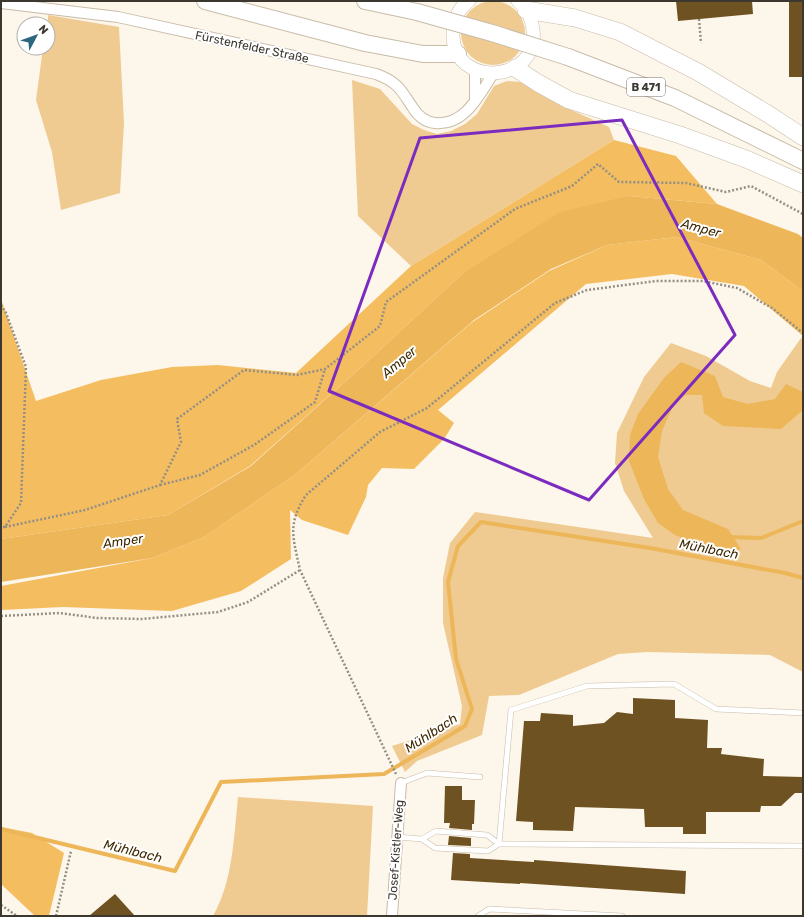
<svg xmlns="http://www.w3.org/2000/svg" width="804" height="917" font-family="Rubik,sans-serif">
<rect width="100%" height="100%" fill="#fdf6ea"/>
<path fill="#efcb92" d="M461 33a32 32 0 1 1 64 0a32 32 0 1 1-64 0Z
M 48,15 L 119,27 L 124,123 L 120,193 L 61,210 L 52,152 L 36,100 L 43,48 L 48,48 Z
M 352,80 L 380,89 L 412,124 L 424,130 L 437,134 L 451,131 L 465,124 L 477,114 L 494,86 L 507,81 L 520,82 L 556,103 L 609,127 L 614,140 L 411,266 L 358,216 Z
M 801,338 L 803,339 L 803,672 L 770,655 L 647,652 L 618,654 L 519,695 L 489,696 L 482,735 L 417,761 L 405,772 L 392,746 L 460,724 L 462,706 L 443,623 L 443,578 L 450,543 L 475,512 L 653,538 L 624,491 L 615,463 L 617,433 L 644,377 L 671,343 L 706,356 L 750,381 L 771,388 L 777,372 Z
M 238,797 L 373,806 L 367,916 L 213,916 C 233,881 234,836 238,797 Z"/>
<path fill="#f4bd60" d="M 614,140 L 676,156 L 717,204 L 629,196 L 462,274 L 366,363 L 250,466 L 168,515 L 1,539 L 1,299 L 36,401 L 101,380 L 172,367 L 218,365 L 296,373 L 411,266 Z
M 677,237 L 761,260 L 803,291 L 803,336 L 744,286 L 672,274 L 586,284 L 438,410 L 454,423 L 444,439 L 414,469 L 382,468 L 368,485 L 366,497 L 348,535 L 302,520 L 290,510 L 291,559 L 241,591 L 172,611 L 63,607 L 1,610 L 1,586 L 152,558 L 204,537 L 296,474 L 471,323 L 549,271 L 607,245 Z
M 1,827 L 32,833 L 64,853 L 49,916 L 35,916 L 1,884 Z"/>
<path fill="#edb659" d="M 629,196 L 717,204 L 798,234 L 803,238 L 803,291 L 761,260 L 677,237 L 607,245 L 551,269 L 474,320 L 296,474 L 204,537 L 152,558 L 1,582 L 1,539 L 168,515 L 251,466 L 366,363 L 462,274 L 560,212 Z
M 681,362 L 715,376 L 723,397 L 748,404 L 775,399 L 786,384 L 803,392 L 803,410 L 781,429 L 723,426 L 704,413 L 702,395 L 685,395 L 673,406 L 662,431 L 658,457 L 668,489 L 683,510 L 728,529 L 741,549 L 724,555 L 675,535 L 658,523 L 644,499 L 629,461 L 630,435 L 638,414 L 664,378 Z"/>
<g fill="none" stroke-linecap="round" stroke-linejoin="round">
<path stroke="#edb659" stroke-width="4" d="M 729,537 L 761,538 L 803,521
M 1,829 L 175,871 L 221,782 L 384,774 L 465,726 L 472,709 L 456,659 L 448,582 L 458,546 L 481,522 L 650,548 L 785,573 L 803,578"/>
</g>
<path fill="#6f5221" d="M 676,1 L 752,1 L 753,14 L 678,21 Z
M 789,1 L 803,1 L 803,77 L 789,77 Z
M 633,698 L 675,700 L 675,718 L 708,720 L 707,748 L 722,748 L 721,754 L 764,759 L 763,776 L 803,777 L 803,793 L 795,793 L 781,806 L 761,806 L 760,812 L 706,812 L 706,834 L 683,834 L 683,827 L 645,827 L 644,809 L 575,807 L 573,831 L 533,830 L 533,822 L 516,821 L 524,721 L 540,721 L 541,713 L 573,715 L 573,726 L 604,723 L 617,712 L 633,714 Z
M 445,786 L 462,786 L 462,800 L 475,800 L 474,824 L 472,824 L 472,830 L 449,828 L 450,823 L 444,823 Z
M 449,836 L 471,838 L 471,846 L 448,845 Z
M 453,853 L 470,854 L 470,858 L 534,862 L 534,860 L 686,871 L 685,894 L 520,883 L 520,884 L 451,880 Z
M 115,894 L 135,916 L 89,916 Z"/>
<g fill="none" stroke-linecap="round" stroke-linejoin="round">
<defs>
<path id="service" d="M 401,783 L 427,773 L 480,777
M 397,837 L 422,839 L 435,848 L 488,851 L 499,844 L 803,846
M 422,839 L 436,831 L 487,835 L 499,844
M 499,844 L 511,710 L 587,686 L 674,684 L 716,709 L 803,713
M 478,916 L 489,909 L 622,916"/>
<path id="minor" d="M 1,3 L 118,17 L 376,74 C 398,82 401,90 413,108 C 418,116 426,122 435,123 C 465,126 479,95 493,74
M 475,101 L 475,70
M 392,916 L 401,783"/>
<path id="tertiary" d="M 469,1 C 457,9 453,22 453,36 C 454,89 540,83 533,30 C 532,18 527,8 518,1"/>
<path id="primary" d="M 205,1 L 365,43 L 423,54 L 458,54
M 365,1 L 417,12
M 568,57 L 675,98 L 803,161"/>
<path id="trunk" d="M 526,10 L 575,18 L 620,32 L 698,72 L 768,114 L 803,137
M 515,68 L 538,83 L 569,100 L 680,135 L 746,159 L 803,184"/>
</defs>
<use href="#service" stroke="#c8bca9" stroke-width="6"/>
<use href="#minor" stroke="#c8bca9" stroke-width="12"/>
<use href="#tertiary" stroke="#c8bca9" stroke-width="14"/>
<use href="#primary" stroke="#c8bca9" stroke-width="18"/>
<use href="#trunk" stroke="#c8bca9" stroke-width="18"/>
<path stroke="#948f85" stroke-width="2.5" stroke-dasharray="2 2" stroke-linecap="butt" d="M 699,19 L 701,43
M 1,305 L 6,313 L 26,367 L 21,503 L 5,527 L 1,527
M 160,485 L 200,475 L 254,445 L 315,402 L 325,369
M 5,527 L 85,510 L 160,485 L 181,442 L 177,419 L 244,370 L 297,375 L 325,369 L 380,326 L 386,302 L 515,209 L 572,186 L 598,164 L 619,182 L 686,183 L 726,192 L 751,186 L 803,214
M 1,616 L 60,613 L 97,618 L 142,619 L 218,612 L 248,602 L 300,570
M 396,774 L 300,570 C 293,537 287,525 306,495 L 380,432 L 427,408 L 555,303 L 587,290 L 656,281 L 703,281 L 737,288 L 772,308 L 803,333
M 1,905 L 17,916
M 56,916 L 71,851"/>
<use href="#service" stroke="#fff" stroke-width="5"/>
<use href="#minor" stroke="#fff" stroke-width="10"/>
<use href="#tertiary" stroke="#fff" stroke-width="13"/>
<use href="#primary" stroke="#fff" stroke-width="16"/>
<use href="#trunk" stroke="#fff" stroke-width="17"/>
<defs>
<path id="primary-bridge" d="M 417,12 L 492,33 L 568,57"/>
</defs>
<use href="#primary-bridge" stroke="#c8bca9" stroke-width="18" stroke-linecap="butt"/>
<use href="#primary-bridge" stroke="#fff" stroke-width="16"/>
</g>
<path fill="none" stroke="#7b2cbf" stroke-width="3" stroke-linejoin="round" d="M 622,120 L 735,335 L 589,500 L 329,391 L 420,138 Z"/>
<g text-anchor="middle" dominant-baseline="central" stroke-width="4" stroke-linejoin="round" paint-order="stroke">
<rect fill="#fff" stroke="#76736d" stroke-width="1" x="627" y="78" width="38" height="18" rx="3"/>
<g font-size="11" font-weight="bold" fill="#3c372f">
<text x="646" y="87">B 471</text>
</g>
<g font-size="12" fill="#3c372f" stroke="#fff">
<text transform="translate(252 47) rotate(12)">Fürstenfelder Straße</text>
<text transform="translate(396 850) rotate(-86)">Josef-Kistler-Weg</text>
</g>
<g font-size="13" font-style="italic" fill="#3e2900" stroke="#fff">
<text transform="translate(701 228) rotate(15)">Amper</text>
<text transform="translate(399 362) rotate(-40)">Amper</text>
<text transform="translate(123 541) rotate(-8)">Amper</text>
<text transform="translate(709 549) rotate(11)">Mühlbach</text>
<text transform="translate(431 733) rotate(-33)">Mühlbach</text>
<text transform="translate(133 851) rotate(14)">Mühlbach</text>
</g>
</g>
<rect width="804" height="917" fill="none" stroke="#3c372f" stroke-width="4"/>
<g transform="translate(36 36) rotate(49)"><circle r="19" fill="#ffffff" stroke="#b1afac"/>
<path d="M0-3L7 15L0 10L-7 15Z" fill="#2c667f"/>
<text y="-6" font-size="11" font-weight="bold" text-anchor="middle" fill="#3c372f">N</text>
</g>
</svg>
